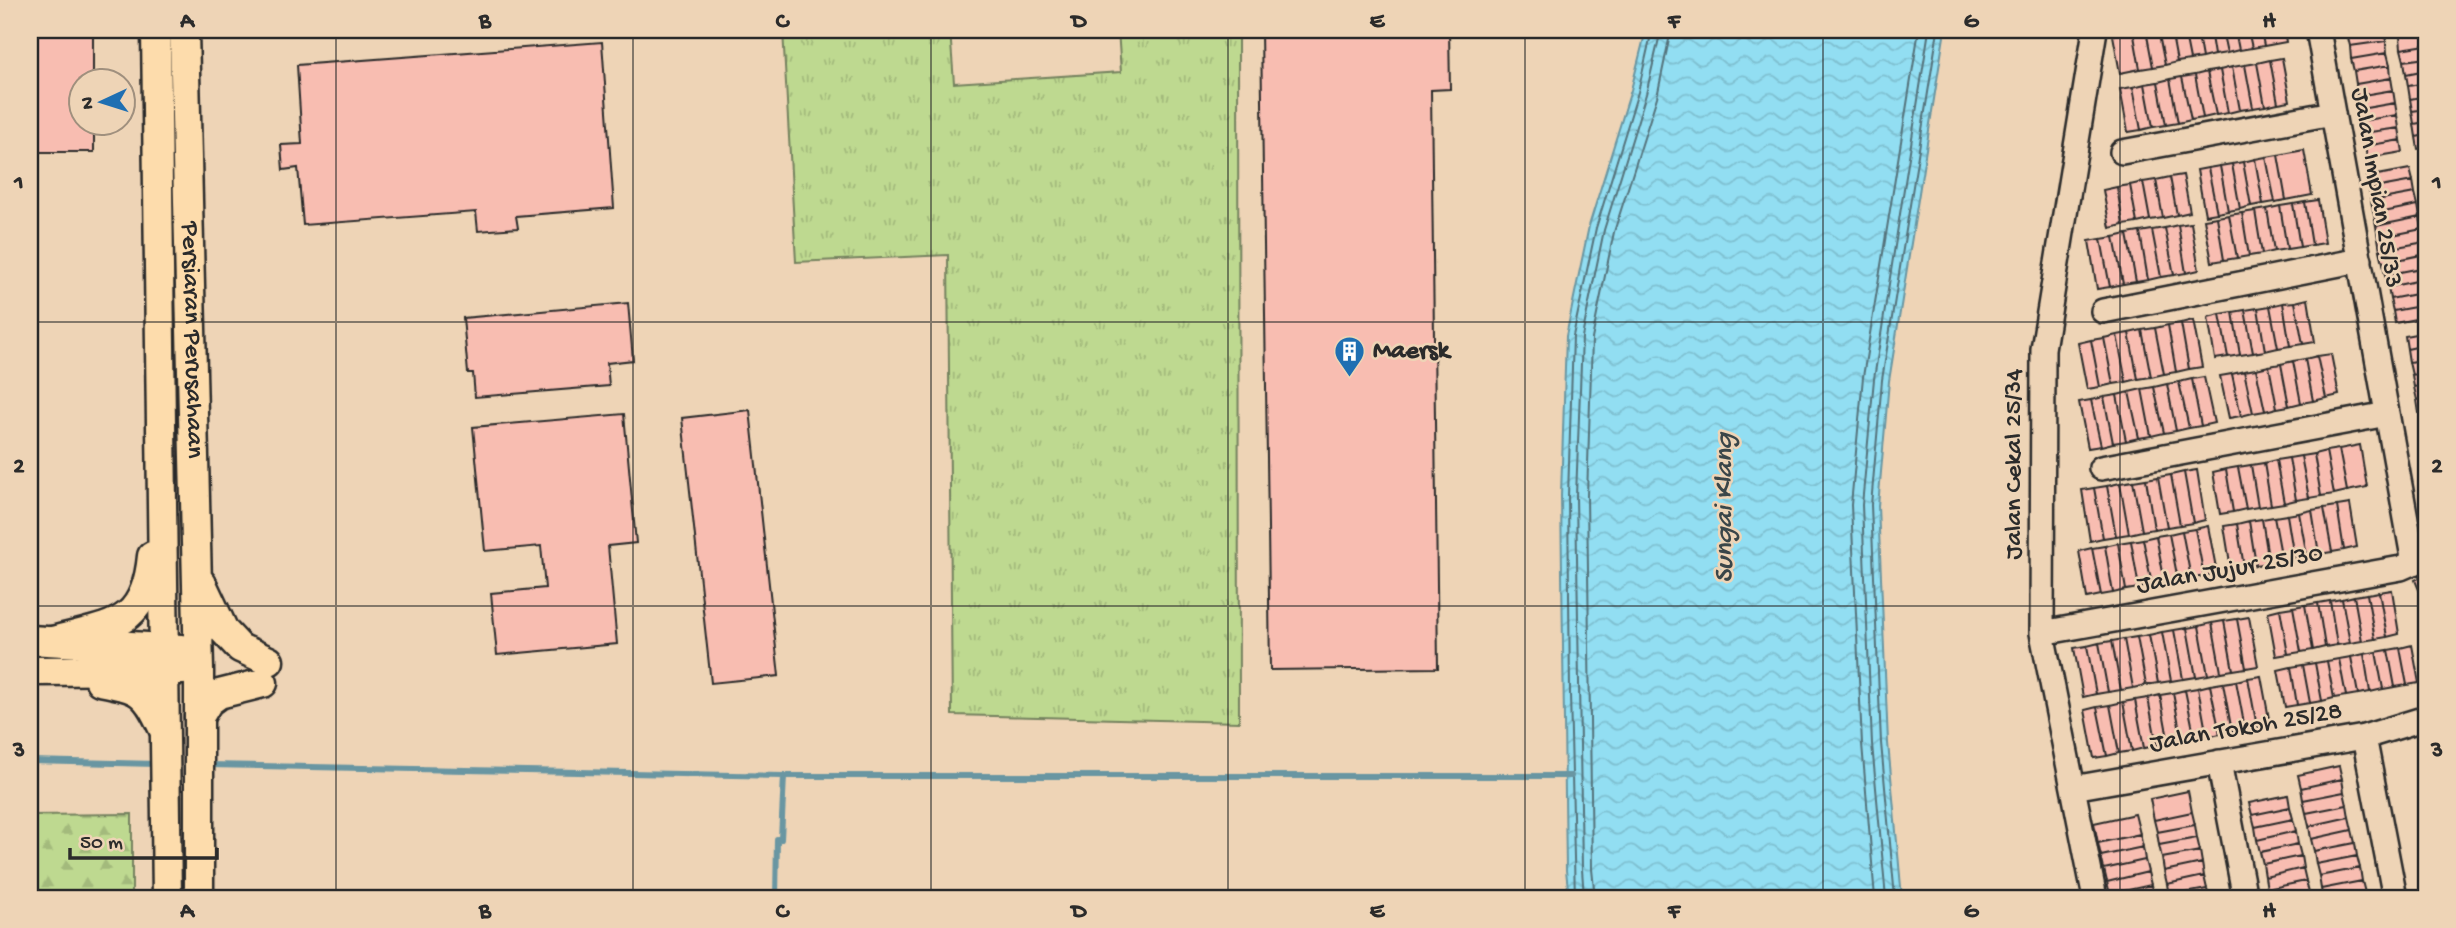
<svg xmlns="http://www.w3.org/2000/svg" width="2456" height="928" font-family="'Gochi Hand',sans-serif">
<defs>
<pattern id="grass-tufts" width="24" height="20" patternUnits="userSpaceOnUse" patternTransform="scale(1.75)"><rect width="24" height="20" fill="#bed990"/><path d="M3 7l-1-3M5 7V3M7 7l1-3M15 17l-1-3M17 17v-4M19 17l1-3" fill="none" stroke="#a3ba7c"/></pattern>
<pattern id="forest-firs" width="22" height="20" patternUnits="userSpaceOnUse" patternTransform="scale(1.75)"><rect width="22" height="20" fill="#bed990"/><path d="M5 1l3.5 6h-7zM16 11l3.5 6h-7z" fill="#a3ba7c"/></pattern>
<pattern id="water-waves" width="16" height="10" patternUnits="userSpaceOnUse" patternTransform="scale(1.75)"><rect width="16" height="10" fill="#92def2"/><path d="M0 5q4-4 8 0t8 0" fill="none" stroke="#7ebfd0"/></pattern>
</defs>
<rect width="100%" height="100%" fill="#eed4b6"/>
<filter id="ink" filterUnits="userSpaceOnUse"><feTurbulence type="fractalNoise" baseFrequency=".0143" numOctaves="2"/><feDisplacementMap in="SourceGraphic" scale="14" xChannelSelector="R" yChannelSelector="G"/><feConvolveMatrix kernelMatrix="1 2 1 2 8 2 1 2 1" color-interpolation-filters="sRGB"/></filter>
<g filter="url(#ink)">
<path fill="url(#grass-tufts)" stroke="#74825e" stroke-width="2" d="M 783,30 L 950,30 L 954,83 L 1121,72 L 1118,30 L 1238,30 L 1239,722 L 952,715 L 948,255 L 796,262 Z"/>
<path fill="url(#forest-firs)" stroke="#74825e" stroke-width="2" d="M 132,814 L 132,898 L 30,898 L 30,815 Z"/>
<path fill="url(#water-waves)" stroke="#6996a2" stroke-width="2" d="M 1646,30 L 1945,30 L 1889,381 L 1878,506 L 1888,743 L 1902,898 L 1569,898 L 1566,870 L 1561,496 L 1566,336 L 1589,226 L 1631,90 Z"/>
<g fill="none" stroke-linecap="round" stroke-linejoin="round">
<path stroke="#54737b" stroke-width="2" d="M 1575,898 L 1570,693 L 1568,496 L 1573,336 L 1596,228 L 1638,92 L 1652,30
M 1584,898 L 1582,869 L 1576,496 L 1582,337 L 1604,230 L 1646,94 L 1661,30
M 1595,898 L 1592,869 L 1587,496 L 1592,339 L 1614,232 L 1657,97 L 1671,30
M 1875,898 L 1862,744 L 1851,505 L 1863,377 L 1919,30
M 1886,898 L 1872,744 L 1862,505 L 1874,379 L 1929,30
M 1895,898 L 1881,743 L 1871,505 L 1882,380 L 1938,30"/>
<path stroke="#6996a2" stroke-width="6" d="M 30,761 L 157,764
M 207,765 L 784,776 L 1571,776
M 776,898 L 777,839 L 781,839 L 784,776"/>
</g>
<path fill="#f8bdb1" stroke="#2b2b2b" stroke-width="2" d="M 30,30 L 93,30 L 93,80 L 80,80 L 80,122 L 94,122 L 94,152 L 30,152 Z
M 1261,30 L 1449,30 L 1450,89 L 1431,90 L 1438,668 L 1270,670 Z
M 2112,30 L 2133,30 L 2140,69 L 2120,73 Z
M 2133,30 L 2146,30 L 2153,67 L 2140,69 Z
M 2146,30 L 2158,30 L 2165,65 L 2153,67 Z
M 2158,30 L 2171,30 L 2177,62 L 2165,65 Z
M 2171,30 L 2184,30 L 2190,60 L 2177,62 Z
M 2184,30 L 2197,30 L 2202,58 L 2190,60 Z
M 2197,30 L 2210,30 L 2214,55 L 2202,58 Z
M 2210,30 L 2222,30 L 2227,53 L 2214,55 Z
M 2222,30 L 2235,30 L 2239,50 L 2227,53 Z
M 2235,30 L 2248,30 L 2252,48 L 2239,50 Z
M 2248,30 L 2261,30 L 2264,46 L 2252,48 Z
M 2261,30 L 2284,30 L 2286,42 L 2264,46 Z
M 2374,30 L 2384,30 L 2386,41 L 2350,46 L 2347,34 Z
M 2398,30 L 2426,30 L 2426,32 L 2400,36 Z
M 2426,32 L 2426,45 L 2401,49 L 2400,36 Z
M 2386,41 L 2387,53 L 2351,59 L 2350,46 Z
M 602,42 L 614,208 L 516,216 L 518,228 L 478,231 L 476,212 L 303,225 L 298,168 L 283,170 L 281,145 L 302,144 L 297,65 Z
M 2426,45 L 2426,58 L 2404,61 L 2401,49 Z
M 2387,53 L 2390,65 L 2354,71 L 2351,59 Z
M 2282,58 L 2290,101 L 2278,103 L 2270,60 Z
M 2426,58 L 2426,70 L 2406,74 L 2404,61 Z
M 2270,60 L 2278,103 L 2265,106 L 2257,63 Z
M 2257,63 L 2265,106 L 2253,108 L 2245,65 Z
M 2245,65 L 2253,108 L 2240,110 L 2232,67 Z
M 2390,65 L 2391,78 L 2356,84 L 2354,71 Z
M 2232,67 L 2240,110 L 2228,113 L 2220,70 Z
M 2220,70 L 2228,113 L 2216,115 L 2207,72 Z
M 2426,70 L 2426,83 L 2408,86 L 2406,74 Z
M 2207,72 L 2216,115 L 2203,118 L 2195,75 Z
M 2195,75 L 2203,118 L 2191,120 L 2182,77 Z
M 2182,77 L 2191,120 L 2178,123 L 2170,79 Z
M 2391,78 L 2393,90 L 2357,96 L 2356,84 Z
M 2170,79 L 2178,123 L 2166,125 L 2158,82 Z
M 2158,82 L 2166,125 L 2153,127 L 2145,84 Z
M 2426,83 L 2426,96 L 2410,99 L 2408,86 Z
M 2145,84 L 2153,127 L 2141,130 L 2133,87 Z
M 2133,87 L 2141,130 L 2128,132 L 2120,89 Z
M 2393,90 L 2395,103 L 2360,109 L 2357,96 Z
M 2426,96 L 2426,109 L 2412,111 L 2410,99 Z
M 2395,103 L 2397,115 L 2361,121 L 2360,109 Z
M 2426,109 L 2426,122 L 2414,124 L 2412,111 Z
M 2397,115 L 2399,128 L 2363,133 L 2361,121 Z
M 2426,122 L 2426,135 L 2416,137 L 2414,124 Z
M 2399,128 L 2401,140 L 2365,146 L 2363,133 Z
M 2426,135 L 2426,148 L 2418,149 L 2416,137 Z
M 2401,140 L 2403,152 L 2367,158 L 2365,146 Z
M 2304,150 L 2312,195 L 2286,200 L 2278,155 Z
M 2278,155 L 2286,200 L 2275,202 L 2266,157 Z
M 2266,157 L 2275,202 L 2263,204 L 2255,159 Z
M 2255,159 L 2263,204 L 2251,206 L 2243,162 Z
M 2243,162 L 2251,206 L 2240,209 L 2232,164 Z
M 2232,164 L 2240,209 L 2228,211 L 2220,166 Z
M 2220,166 L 2228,211 L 2217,213 L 2208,168 Z
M 2208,168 L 2217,213 L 2205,215 L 2197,170 Z
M 2410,169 L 2413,181 L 2369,189 L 2367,177 Z
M 2183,175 L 2190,212 L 2177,215 L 2170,177 Z
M 2170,177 L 2177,215 L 2163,218 L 2156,180 Z
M 2156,180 L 2163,218 L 2150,220 L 2143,182 Z
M 2413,181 L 2415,193 L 2371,201 L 2369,189 Z
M 2143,182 L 2150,220 L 2137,223 L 2130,185 Z
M 2130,185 L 2137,223 L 2123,225 L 2117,187 Z
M 2117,187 L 2123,225 L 2110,228 L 2103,190 Z
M 2415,193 L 2418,205 L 2374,214 L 2371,201 Z
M 2318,200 L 2325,243 L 2312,245 L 2305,202 Z
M 2305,202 L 2312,245 L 2300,247 L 2293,204 Z
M 2293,204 L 2300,247 L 2287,249 L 2280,206 Z
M 2418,205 L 2420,217 L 2376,226 L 2374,214 Z
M 2280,206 L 2287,249 L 2274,251 L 2267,209 Z
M 2267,209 L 2274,251 L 2262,254 L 2255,211 Z
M 2255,211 L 2262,254 L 2249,256 L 2242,213 Z
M 2242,213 L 2249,256 L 2237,258 L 2229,215 Z
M 2229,215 L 2237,258 L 2224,260 L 2217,217 Z
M 2217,217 L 2224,260 L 2212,262 L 2204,219 Z
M 2420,217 L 2422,229 L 2378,238 L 2376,226 Z
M 2191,223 L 2199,270 L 2186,273 L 2178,225 Z
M 2178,225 L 2186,273 L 2174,275 L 2165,228 Z
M 2165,228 L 2174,275 L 2161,277 L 2152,230 Z
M 2422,229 L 2425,242 L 2380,250 L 2378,238 Z
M 2152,230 L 2161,277 L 2148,280 L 2140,232 Z
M 2140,232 L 2148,280 L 2136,282 L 2127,234 Z
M 2127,234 L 2136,282 L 2123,284 L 2114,237 Z
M 2114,237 L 2123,284 L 2110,287 L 2101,239 Z
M 2101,239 L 2110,287 L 2097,289 L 2089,241 Z
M 2425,242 L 2426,254 L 2383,263 L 2380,250 Z
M 2426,254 L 2426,267 L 2385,275 L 2383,263 Z
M 2426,267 L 2426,279 L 2388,287 L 2385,275 Z
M 2426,279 L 2426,292 L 2390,299 L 2388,287 Z
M 2426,292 L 2426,305 L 2393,311 L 2390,299 Z
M 2308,299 L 2315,342 L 2303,344 L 2295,302 Z
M 2295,302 L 2303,344 L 2290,346 L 2283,303 Z
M 628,303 L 633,360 L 607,363 L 609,386 L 475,397 L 473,373 L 468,373 L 463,318 Z
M 2283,303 L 2290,346 L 2278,348 L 2270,306 Z
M 2426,305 L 2426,317 L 2395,323 L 2393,311 Z
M 2270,306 L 2278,348 L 2265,351 L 2258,308 Z
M 2258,308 L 2265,351 L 2253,353 L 2245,310 Z
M 2245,310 L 2253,353 L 2240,355 L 2233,312 Z
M 2233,312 L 2240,355 L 2228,357 L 2220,314 Z
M 2220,314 L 2228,357 L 2215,359 L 2208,317 Z
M 2193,320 L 2202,367 L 2189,369 L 2181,323 Z
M 2181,323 L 2189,369 L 2176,372 L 2168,325 Z
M 2168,325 L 2176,372 L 2164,374 L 2155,328 Z
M 2155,328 L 2164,374 L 2151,377 L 2142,330 Z
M 2142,330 L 2151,377 L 2138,379 L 2129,333 Z
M 2426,332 L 2426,345 L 2407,349 L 2405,336 Z
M 2129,333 L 2138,379 L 2126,382 L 2117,335 Z
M 2117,335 L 2126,382 L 2113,384 L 2104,338 Z
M 2104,338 L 2113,384 L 2100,387 L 2091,340 Z
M 2091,340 L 2100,387 L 2087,389 L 2078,343 Z
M 2426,345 L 2426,359 L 2409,362 L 2407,349 Z
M 2331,354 L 2339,395 L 2326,398 L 2317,356 Z
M 2317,356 L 2326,398 L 2313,401 L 2305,359 Z
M 2305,359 L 2313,401 L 2301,403 L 2293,361 Z
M 2426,359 L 2426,372 L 2412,375 L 2409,362 Z
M 2293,361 L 2301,403 L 2289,406 L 2281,364 Z
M 2281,364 L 2289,406 L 2277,408 L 2269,366 Z
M 2269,366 L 2277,408 L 2265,411 L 2256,369 Z
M 2256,369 L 2265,411 L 2253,413 L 2244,371 Z
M 2244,371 L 2253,413 L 2241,416 L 2232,374 Z
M 2426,372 L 2426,385 L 2414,387 L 2412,375 Z
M 2232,374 L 2241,416 L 2229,418 L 2220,376 Z
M 2204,377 L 2214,423 L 2201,426 L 2192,379 Z
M 2192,379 L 2201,426 L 2189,428 L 2179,382 Z
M 2179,382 L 2189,428 L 2176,431 L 2167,384 Z
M 2167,384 L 2176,431 L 2164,433 L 2154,387 Z
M 2426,385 L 2426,399 L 2417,400 L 2414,387 Z
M 2154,387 L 2164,433 L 2151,436 L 2142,389 Z
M 2142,389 L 2151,436 L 2139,438 L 2129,392 Z
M 2129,392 L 2139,438 L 2126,441 L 2117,395 Z
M 2117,395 L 2126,441 L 2113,443 L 2104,397 Z
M 2104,397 L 2113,443 L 2101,446 L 2091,400 Z
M 2426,399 L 2426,412 L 2419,413 L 2417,400 Z
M 2091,400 L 2101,446 L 2088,448 L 2079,402 Z
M 750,410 L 779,676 L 711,683 L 682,418 Z
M 624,414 L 636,543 L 608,546 L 617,644 L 497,655 L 491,593 L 545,588 L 541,546 L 485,551 L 473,427 Z
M 2360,445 L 2367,487 L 2347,491 L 2339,449 Z
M 2339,449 L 2347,491 L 2334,494 L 2326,451 Z
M 2326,451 L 2334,494 L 2321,496 L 2314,454 Z
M 2314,454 L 2321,496 L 2309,498 L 2301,456 Z
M 2301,456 L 2309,498 L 2296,500 L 2289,458 Z
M 2289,458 L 2296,500 L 2284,503 L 2276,460 Z
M 2276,460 L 2284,503 L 2271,505 L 2264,463 Z
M 2264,463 L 2271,505 L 2258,507 L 2251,465 Z
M 2251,465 L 2258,507 L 2246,509 L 2238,467 Z
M 2238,467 L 2246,509 L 2233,512 L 2226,469 Z
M 2226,469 L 2233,512 L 2220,514 L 2213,472 Z
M 2197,470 L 2205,520 L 2193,523 L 2184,472 Z
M 2184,472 L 2193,523 L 2180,525 L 2171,475 Z
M 2171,475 L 2180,525 L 2167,527 L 2158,477 Z
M 2158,477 L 2167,527 L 2154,529 L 2146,479 Z
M 2146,479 L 2154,529 L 2142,531 L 2133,481 Z
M 2133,481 L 2142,531 L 2129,534 L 2120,483 Z
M 2120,483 L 2129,534 L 2116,536 L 2107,486 Z
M 2107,486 L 2116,536 L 2103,538 L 2094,488 Z
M 2094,488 L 2103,538 L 2090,541 L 2082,490 Z
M 2350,504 L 2357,547 L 2344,550 L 2337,506 Z
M 2337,506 L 2344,550 L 2332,552 L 2324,508 Z
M 2324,508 L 2332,552 L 2319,554 L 2312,510 Z
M 2312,510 L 2319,554 L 2307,556 L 2299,513 Z
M 2299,513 L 2307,556 L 2294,558 L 2287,515 Z
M 2287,515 L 2294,558 L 2282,560 L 2274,517 Z
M 2274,517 L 2282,560 L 2269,563 L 2262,519 Z
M 2262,519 L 2269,563 L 2256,565 L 2249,521 Z
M 2249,521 L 2256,565 L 2244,567 L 2237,524 Z
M 2237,524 L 2244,567 L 2231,569 L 2224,526 Z
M 2208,526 L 2217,573 L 2204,576 L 2195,529 Z
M 2195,529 L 2204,576 L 2191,578 L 2182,531 Z
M 2182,531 L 2191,578 L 2178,580 L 2169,534 Z
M 2169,534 L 2178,580 L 2165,583 L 2156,536 Z
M 2156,536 L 2165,583 L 2152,585 L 2143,539 Z
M 2143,539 L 2152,585 L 2139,588 L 2131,541 Z
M 2131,541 L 2139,588 L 2126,590 L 2118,543 Z
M 2118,543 L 2126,590 L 2113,593 L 2105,546 Z
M 2105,546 L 2113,593 L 2101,595 L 2092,548 Z
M 2092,548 L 2101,595 L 2087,598 L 2079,551 Z
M 2426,575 L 2426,607 L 2415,580 Z
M 2392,590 L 2399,634 L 2387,637 L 2379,592 Z
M 2379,592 L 2387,637 L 2375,639 L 2367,594 Z
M 2367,594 L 2375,639 L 2362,641 L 2354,596 Z
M 2354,596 L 2362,641 L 2350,643 L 2342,599 Z
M 2342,599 L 2350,643 L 2337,645 L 2330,601 Z
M 2330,601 L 2337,645 L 2325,647 L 2318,603 Z
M 2318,603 L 2325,647 L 2313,650 L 2305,605 Z
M 2305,605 L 2313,650 L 2301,652 L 2293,607 Z
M 2293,607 L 2301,652 L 2288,654 L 2280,609 Z
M 2280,609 L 2288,654 L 2276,656 L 2268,612 Z
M 2249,617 L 2258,666 L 2246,668 L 2237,619 Z
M 2237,619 L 2246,668 L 2233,670 L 2224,621 Z
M 2224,621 L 2233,670 L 2221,672 L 2212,623 Z
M 2212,623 L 2221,672 L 2208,675 L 2199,626 Z
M 2199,626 L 2208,675 L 2196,677 L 2187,628 Z
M 2187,628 L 2196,677 L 2183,679 L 2174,630 Z
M 2174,630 L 2183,679 L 2171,681 L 2162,632 Z
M 2162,632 L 2171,681 L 2158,683 L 2149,635 Z
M 2149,635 L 2158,683 L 2146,685 L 2137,637 Z
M 2137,637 L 2146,685 L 2133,688 L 2124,639 Z
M 2124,639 L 2133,688 L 2121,690 L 2112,641 Z
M 2112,641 L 2121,690 L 2108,692 L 2099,643 Z
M 2099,643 L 2108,692 L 2096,694 L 2087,646 Z
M 2412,645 L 2419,683 L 2407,685 L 2400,648 Z
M 2087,646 L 2096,694 L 2083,697 L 2074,648 Z
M 2400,648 L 2407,685 L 2395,687 L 2388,650 Z
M 2388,650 L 2395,687 L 2383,689 L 2376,652 Z
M 2376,652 L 2383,689 L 2370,692 L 2364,654 Z
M 2364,654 L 2370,692 L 2358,694 L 2351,657 Z
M 2351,657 L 2358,694 L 2346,696 L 2339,659 Z
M 2339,659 L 2346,696 L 2334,698 L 2327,661 Z
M 2327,661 L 2334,698 L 2322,701 L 2315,663 Z
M 2315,663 L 2322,701 L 2310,703 L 2303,665 Z
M 2303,665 L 2310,703 L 2297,705 L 2291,667 Z
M 2291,667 L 2297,705 L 2285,707 L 2278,670 Z
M 2261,676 L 2270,724 L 2257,727 L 2248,678 Z
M 2248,678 L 2257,727 L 2245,729 L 2236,681 Z
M 2236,681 L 2245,729 L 2232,732 L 2223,683 Z
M 2223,683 L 2232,732 L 2220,734 L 2210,685 Z
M 2210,685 L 2220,734 L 2207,737 L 2198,688 Z
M 2198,688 L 2207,737 L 2195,739 L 2185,690 Z
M 2185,690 L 2195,739 L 2182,741 L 2173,693 Z
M 2173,693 L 2182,741 L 2169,744 L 2160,695 Z
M 2160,695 L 2169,744 L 2157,746 L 2148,698 Z
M 2148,698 L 2157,746 L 2144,748 L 2135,700 Z
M 2135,700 L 2144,748 L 2132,751 L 2123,702 Z
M 2123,702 L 2132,751 L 2119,753 L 2110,705 Z
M 2110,705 L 2119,753 L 2107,756 L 2097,707 Z
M 2097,707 L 2107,756 L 2094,758 L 2085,710 Z
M 2339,766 L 2342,779 L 2301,788 L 2298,775 Z
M 2342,779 L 2344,792 L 2303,800 L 2301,788 Z
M 2188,791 L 2192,812 L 2154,820 L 2150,799 Z
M 2344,792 L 2347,805 L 2306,813 L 2303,800 Z
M 2288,795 L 2290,807 L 2252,815 L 2249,803 Z
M 2347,805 L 2349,817 L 2309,826 L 2306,813 Z
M 2290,807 L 2293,819 L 2255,827 L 2252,815 Z
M 2192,812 L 2195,825 L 2157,832 L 2154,820 Z
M 2135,814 L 2140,834 L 2098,843 L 2094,823 Z
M 2349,817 L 2352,830 L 2311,839 L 2309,826 Z
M 2293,819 L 2296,831 L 2257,840 L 2255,827 Z
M 2195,825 L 2197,838 L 2159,845 L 2157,832 Z
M 2352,830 L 2355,843 L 2314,851 L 2311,839 Z
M 2296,831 L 2298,844 L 2260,852 L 2257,840 Z
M 2140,834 L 2143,847 L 2101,856 L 2098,843 Z
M 2197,838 L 2200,851 L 2162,858 L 2159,845 Z
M 2355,843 L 2357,856 L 2316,864 L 2314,851 Z
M 2298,844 L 2301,856 L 2263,864 L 2260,852 Z
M 2143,847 L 2145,860 L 2104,869 L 2101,856 Z
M 2200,851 L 2202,863 L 2164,871 L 2162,858 Z
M 2301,856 L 2303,868 L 2265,877 L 2263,864 Z
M 2357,856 L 2360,868 L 2319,876 L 2316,864 Z
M 2145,860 L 2148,872 L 2107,882 L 2104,869 Z
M 2202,863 L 2204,876 L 2167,884 L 2164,871 Z
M 2303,868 L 2306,881 L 2267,889 L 2265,877 Z
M 2360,868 L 2362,881 L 2321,889 L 2319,876 Z
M 2148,872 L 2151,885 L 2110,894 L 2107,882 Z
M 2204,876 L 2207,889 L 2169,896 L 2167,884 Z
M 2306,881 L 2309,893 L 2285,898 L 2270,898 L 2267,889 Z
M 2362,881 L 2365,893 L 2342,898 L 2323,898 L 2321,889 Z
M 2151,885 L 2154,897 L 2110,898 L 2110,894 Z
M 2207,889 L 2209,898 L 2169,898 L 2169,896 Z"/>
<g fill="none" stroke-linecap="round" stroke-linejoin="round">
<defs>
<path id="minor" d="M 2318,30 L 2414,563
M 2122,152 L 2333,113
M 2103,311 L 2360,260
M 2101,468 L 2387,414
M 2042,633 L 2401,568 L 2426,557
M 2364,737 L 2395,898
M 2219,762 L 2245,898
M 2073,788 L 2364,737 L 2426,718
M 2095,898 L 2042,633 L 2043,349 L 2095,30"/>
<g id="major">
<path d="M 156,30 L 167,898"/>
<path id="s1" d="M 184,30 L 199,670 L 199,898"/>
<path d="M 202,584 L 224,631 L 240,648 L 269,661"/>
<path d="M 30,640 L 181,649"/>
<path d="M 52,641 C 111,625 145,628 152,556"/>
<path d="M 30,671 L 183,670"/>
<path d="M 100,681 C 141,689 145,690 163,728"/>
<path d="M 199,717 L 208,702 L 219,694 L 263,683"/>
</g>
</defs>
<use href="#minor" stroke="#2b2b2b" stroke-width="28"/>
<use href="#major" stroke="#2b2b2b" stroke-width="33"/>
<use href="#minor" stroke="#eed4b6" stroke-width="23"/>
<use href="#major" stroke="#fddcac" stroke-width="28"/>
</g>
</g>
<path fill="none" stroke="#2b2b2b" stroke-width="2" stroke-opacity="0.55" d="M 336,30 L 336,898M 633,30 L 633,898M 931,30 L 931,898M 1228,30 L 1228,898M 1525,30 L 1525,898M 1823,30 L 1823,898M 2120,30 L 2120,898M 30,322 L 2426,322M 30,606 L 2426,606"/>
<defs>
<symbol id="building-pin" viewBox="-11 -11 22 30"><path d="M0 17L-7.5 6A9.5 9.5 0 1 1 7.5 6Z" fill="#1f6fb2" stroke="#eed4b6"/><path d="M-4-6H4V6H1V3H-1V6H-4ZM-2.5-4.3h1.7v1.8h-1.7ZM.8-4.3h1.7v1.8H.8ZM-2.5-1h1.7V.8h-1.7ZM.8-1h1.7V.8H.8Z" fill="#fff"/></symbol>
</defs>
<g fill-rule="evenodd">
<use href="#building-pin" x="1332" y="334" width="35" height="47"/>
</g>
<g text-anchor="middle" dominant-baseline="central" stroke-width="5" stroke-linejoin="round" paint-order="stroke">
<g font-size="26" fill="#2b2b2b" stroke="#eed4b6">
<text transform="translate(2375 188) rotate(80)">Jalan Impian 25/33</text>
<text stroke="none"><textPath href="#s1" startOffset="310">Persiaran Perusahaan</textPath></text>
<text transform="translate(2015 464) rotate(-90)">Jalan Cekal 25/34</text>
<text transform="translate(2230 571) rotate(-10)">Jalan Jujur 25/30</text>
<text transform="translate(2246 729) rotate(-10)">Jalan Tokoh 25/28</text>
</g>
<g font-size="26" font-weight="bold" fill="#2b2b2b" stroke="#eed4b6" text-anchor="start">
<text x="1373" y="352">Maersk</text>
</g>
<g font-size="28" font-style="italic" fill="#3a4649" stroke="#eed4b6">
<text transform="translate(1725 508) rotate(-90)">Sungai Klang</text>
</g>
</g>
<rect width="2456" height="928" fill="none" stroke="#eed4b6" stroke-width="77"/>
<g transform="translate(102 102) rotate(266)"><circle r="33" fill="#eed4b6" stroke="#a0907e" stroke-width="2"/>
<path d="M0-5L12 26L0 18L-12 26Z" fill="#1f6fb2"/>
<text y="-10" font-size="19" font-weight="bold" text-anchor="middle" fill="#2b2b2b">N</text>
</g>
<path d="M70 848v10h147v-10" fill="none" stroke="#2b2b2b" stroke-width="3.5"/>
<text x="80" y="848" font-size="21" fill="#2b2b2b" stroke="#eed4b6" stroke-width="5" paint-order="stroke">50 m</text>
<rect x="38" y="38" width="2380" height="852" fill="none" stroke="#2b2b2b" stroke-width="2.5"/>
<g font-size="23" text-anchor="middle" font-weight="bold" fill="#2b2b2b">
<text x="187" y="27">A</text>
<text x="485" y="27">B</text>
<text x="782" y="27">C</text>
<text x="1079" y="27">D</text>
<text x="1377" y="27">E</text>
<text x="1674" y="27">F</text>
<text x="1971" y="27">G</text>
<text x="2269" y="27">H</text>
<text x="19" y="188">1</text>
<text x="2437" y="188">1</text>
<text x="19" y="472">2</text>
<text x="2437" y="472">2</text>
<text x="19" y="756">3</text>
<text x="2437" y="756">3</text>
<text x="187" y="917">A</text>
<text x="485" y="917">B</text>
<text x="782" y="917">C</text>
<text x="1079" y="917">D</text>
<text x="1377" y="917">E</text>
<text x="1674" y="917">F</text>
<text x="1971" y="917">G</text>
<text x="2269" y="917">H</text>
</g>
</svg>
